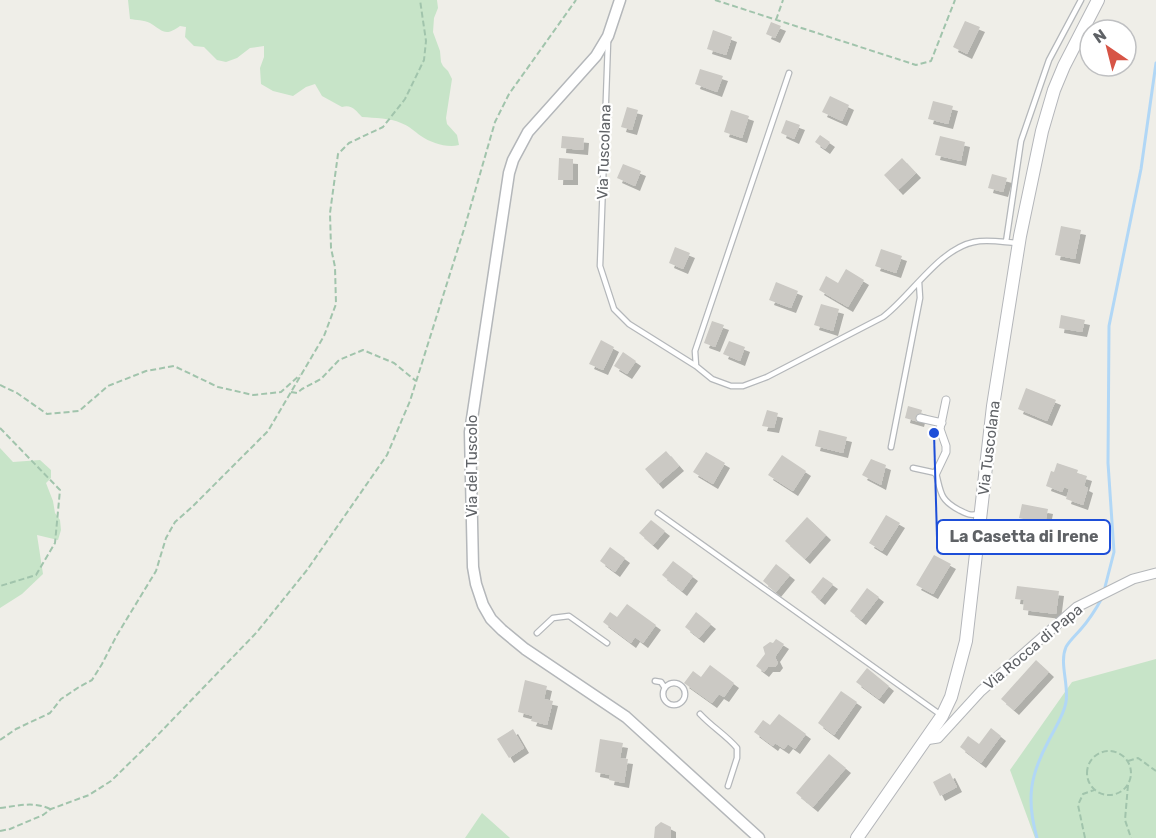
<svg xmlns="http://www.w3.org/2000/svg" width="1156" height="838" font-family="Rubik,sans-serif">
<defs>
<filter id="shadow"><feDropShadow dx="5" dy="5" stdDeviation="0" flood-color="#0004"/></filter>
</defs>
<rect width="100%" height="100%" fill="#efeee8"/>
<path fill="#c7e4c8" d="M 128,0 L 437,0 L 438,8 L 434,18 L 433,32 L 440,51 L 441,62 L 443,66 L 448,71 L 452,79 L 446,118 L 447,124 L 457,135 L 459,145 C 447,148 431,143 421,136 C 414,131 409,126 401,123 C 390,118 375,118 362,117 C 356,111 352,104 342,107 L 322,96 L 315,84 L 306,87 L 293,96 L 273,91 L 261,84 L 260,68 L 264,57 L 264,46 L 250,48 L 237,58 L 226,62 L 217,60 L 204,47 L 194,46 L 185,37 L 186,27 L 180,26 C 165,37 163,31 150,23 C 144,20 136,20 130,19 Z
M 0,448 L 13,462 L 40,460 L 51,470 L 51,478 L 46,483 L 53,501 L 55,513 L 60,520 L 61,530 L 58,540 L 37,535 L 43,574 L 22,594 L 0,608 Z
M 1156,659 L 1156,838 L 1035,838 L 1010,770 L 1072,682 Z
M 482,813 L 510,838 L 465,838 Z"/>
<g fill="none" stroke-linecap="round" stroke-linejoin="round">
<path stroke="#b1d7f6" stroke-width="3" d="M 1105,587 L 1114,552 L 1108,463 L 1109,326 L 1141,169 L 1156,63
M 1037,838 C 1026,799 1030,775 1049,740 C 1055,728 1064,715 1066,702 C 1069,684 1059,663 1066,647 C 1070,640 1076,635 1081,629 C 1089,620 1096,609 1102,598"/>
</g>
<path fill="#cbc9c4" filter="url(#shadow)" d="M 965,21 L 980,27 L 967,54 L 953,47 Z
M 771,22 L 781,26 L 775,38 L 766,34 Z
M 713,30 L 732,37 L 726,55 L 707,49 Z
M 700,69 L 723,76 L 717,92 L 695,84 Z
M 830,96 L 849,105 L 842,121 L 822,112 Z
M 933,101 L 953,106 L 948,124 L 928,119 Z
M 627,107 L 638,110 L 632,130 L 621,127 Z
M 731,110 L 749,116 L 742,138 L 724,132 Z
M 786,120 L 800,125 L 794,139 L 781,133 Z
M 820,135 L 830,142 L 825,149 L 815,142 Z
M 562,136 L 584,138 L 583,150 L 561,148 Z
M 940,136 L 965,142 L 961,161 L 935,155 Z
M 559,158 L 573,159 L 573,180 L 558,180 Z
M 902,158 L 916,173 L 898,190 L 884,175 Z
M 623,164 L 641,171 L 635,186 L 617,178 Z
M 992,174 L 1007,178 L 1003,192 L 988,188 Z
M 1061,226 L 1081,230 L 1075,259 L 1055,255 Z
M 675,247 L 690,253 L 683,269 L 669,263 Z
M 881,249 L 902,256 L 896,273 L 875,266 Z
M 846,269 L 864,280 L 848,307 L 819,290 L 826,276 L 838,283 Z
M 776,282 L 798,291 L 791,308 L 769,300 Z
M 821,304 L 839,309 L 833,331 L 814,325 Z
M 1061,315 L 1085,320 L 1082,332 L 1059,328 Z
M 712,321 L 724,325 L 715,347 L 704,343 Z
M 601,340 L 614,347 L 603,370 L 589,364 Z
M 729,341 L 745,347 L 740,361 L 723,354 Z
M 623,352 L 636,361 L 627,374 L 614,366 Z
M 1026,388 L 1056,400 L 1047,421 L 1018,409 Z
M 908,406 L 922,410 L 919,422 L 905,418 Z
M 767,410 L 778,413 L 774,428 L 762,426 Z
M 819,430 L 847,437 L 843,453 L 815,446 Z
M 666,451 L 679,466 L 658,484 L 645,469 Z
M 706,452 L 725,463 L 713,484 L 693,472 Z
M 782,455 L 806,471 L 793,491 L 768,475 Z
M 871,459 L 886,465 L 881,485 L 862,475 Z
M 1057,463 L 1078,470 L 1077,473 L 1087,476 L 1084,486 L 1088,488 L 1083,505 L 1066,499 L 1069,489 L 1064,487 L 1062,492 L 1046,486 L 1051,471 L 1054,472 Z
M 1022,504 L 1048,509 L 1045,524 L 1019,518 Z
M 886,515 L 900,523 L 882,551 L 869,543 Z
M 807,517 L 826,535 L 805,559 L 785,541 Z
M 651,520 L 665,531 L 653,545 L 639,533 Z
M 610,547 L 625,558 L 615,572 L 600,561 Z
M 934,555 L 951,564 L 933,594 L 916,585 Z
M 673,561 L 693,576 L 682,591 L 662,575 Z
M 776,564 L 790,575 L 776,592 L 763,581 Z
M 823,577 L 833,584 L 820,600 L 811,592 Z
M 1017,586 L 1059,591 L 1056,614 L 1023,610 L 1024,600 L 1015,599 Z
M 867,588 L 879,597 L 861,620 L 850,611 Z
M 627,604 L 656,625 L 643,643 L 635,637 L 631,643 L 603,622 L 610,612 L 617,617 Z
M 696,612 L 711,624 L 699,638 L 685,627 Z
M 776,639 L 784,644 L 775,657 L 778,663 L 775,667 L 768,667 L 764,672 L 756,666 L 765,654 L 763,647 L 770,642 L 773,643 Z
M 1036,660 L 1049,672 L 1014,710 L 1001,699 Z
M 710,665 L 734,683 L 724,697 L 719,694 L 712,703 L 684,683 L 693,671 L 701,677 Z
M 867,668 L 889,686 L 879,699 L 856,682 Z
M 525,680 L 547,686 L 544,699 L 553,701 L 547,725 L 531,721 L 533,716 L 518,712 Z
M 841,691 L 857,702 L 834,735 L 818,723 Z
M 779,714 L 806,734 L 795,749 L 788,744 L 784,749 L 775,743 L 773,746 L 754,732 L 763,720 L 770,725 Z
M 991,728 L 1001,736 L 981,763 L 960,747 L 968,736 L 979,744 Z
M 513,729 L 524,748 L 509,758 L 497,739 Z
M 600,739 L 623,743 L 620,758 L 628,759 L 624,783 L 609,780 L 610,775 L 595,772 Z
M 829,754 L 846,768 L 813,807 L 796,793 Z
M 950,773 L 957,787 L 940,796 L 933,782 Z
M 661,822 L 671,827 L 671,838 L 654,838 L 655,827 Z"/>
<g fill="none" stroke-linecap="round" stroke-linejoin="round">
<defs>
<path id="service" d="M 608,42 L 600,266 L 614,309 L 629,324 L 696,366
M 789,73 L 695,351 L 696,366 L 712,379 L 731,386 L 743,386 L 767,377 L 883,317 C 911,296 939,249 974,242 C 987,239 1002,242 1016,243
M 1006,242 L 1021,141 L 1049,60 L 1081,0
M 891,447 L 920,298 L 919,282
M 913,468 L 936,473 C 941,493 940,500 959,510 C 967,514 970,516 978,514
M 658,513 L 941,715
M 537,633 L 553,618 L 569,616 L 607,643
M 655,681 L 661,682 L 665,688
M663 694a11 11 0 1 1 22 0a11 11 0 1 1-22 0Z
M 700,714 C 712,727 726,735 737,748 L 737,758 L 728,786"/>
<path id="pedestrian" d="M 920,418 L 942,423
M 936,473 L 946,452 L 946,446 L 940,429 L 946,400"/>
<path id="minor" d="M 925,740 L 938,738 L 981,691 L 1077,607 L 1133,579 L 1156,573"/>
<path id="tertiary" d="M 620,0 L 608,36 L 596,56 L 528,132 L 513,160 L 509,173 L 470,432 L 473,567 L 476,584 L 483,605 L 491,619 L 502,630 L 525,649 L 626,717 L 759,838"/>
<path id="secondary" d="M 857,838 L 942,716 L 951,697 L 966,641 L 993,406 L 1020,236 L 1042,131 L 1054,90 L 1064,66 L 1098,0"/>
</defs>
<use href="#service" stroke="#b4b7ba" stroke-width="7"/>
<use href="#pedestrian" stroke="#b4b7ba" stroke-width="9"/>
<use href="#minor" stroke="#b4b7ba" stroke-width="11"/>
<use href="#tertiary" stroke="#b4b7ba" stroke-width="13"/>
<use href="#secondary" stroke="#b4b6ba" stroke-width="14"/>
<path stroke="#a1c4ac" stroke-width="2" stroke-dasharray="6 3" stroke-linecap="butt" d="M 715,0 L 916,65 L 931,61 L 955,0
M 776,20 L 783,0
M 0,385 L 17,393 L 47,414 L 79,411 L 108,386 L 146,371 L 174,366 L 218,387 L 253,395 L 281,392 L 300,375
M 291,392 L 297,393 L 302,389 L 321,379 L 339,360 L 363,350 L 394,363 L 416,381
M 0,428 L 60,490 L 55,543 L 36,575 L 0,586
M 0,740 L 16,729 L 50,713 L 61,699 L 79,687 L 92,680 L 102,664 L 117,635 L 156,571 L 166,538 L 175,522 L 192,507 L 268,431 L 324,336 L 336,304 L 335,267 L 331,248 L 330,213 L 338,154 L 349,143 L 383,127 L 405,99 L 424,60 L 426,41 L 420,0
M1087 773a22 22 0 1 1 44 0a22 22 0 1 1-44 0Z
M 1128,761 L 1138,758 L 1156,771
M 1128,785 L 1125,820 L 1131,838
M 0,808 C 17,806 34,801 50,809
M 0,831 L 10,829 L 43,815 L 51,809 L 89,795 L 111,781 L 150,743 L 257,632 L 307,570 L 387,455 L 410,401 L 465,226 L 495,122 L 509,94 L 576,0
M 1085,838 L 1078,805 L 1083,794 L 1094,790"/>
<use href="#service" stroke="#fff" stroke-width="4.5"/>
<use href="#pedestrian" stroke="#fff" stroke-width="7"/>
<use href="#minor" stroke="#fff" stroke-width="9"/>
<use href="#tertiary" stroke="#fff" stroke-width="10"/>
<use href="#secondary" stroke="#fff" stroke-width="12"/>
</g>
<g text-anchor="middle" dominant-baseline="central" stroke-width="4.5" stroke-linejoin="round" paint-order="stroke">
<g font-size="15" fill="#5f6266" stroke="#fff">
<text transform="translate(604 152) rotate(-88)">Via Tuscolana</text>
<text transform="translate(989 448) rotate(-83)">Via Tuscolana</text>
<text transform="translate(472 466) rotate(-90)">Via del Tuscolo</text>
<text transform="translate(1033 647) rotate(-40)">Via Rocca di Papa</text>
</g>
</g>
<path fill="none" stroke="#1d4ed8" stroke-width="2" d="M934 433L937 537"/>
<circle fill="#1d4ed8" stroke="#fff" stroke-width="2" cx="934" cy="433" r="6"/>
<rect fill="#fff" stroke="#1d4ed8" stroke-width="2" x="937" y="520" width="173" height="34" rx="6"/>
<g font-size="16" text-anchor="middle" font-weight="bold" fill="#5f6266">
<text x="1024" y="542">La Casetta di Irene</text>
</g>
<g transform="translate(1108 48) rotate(325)"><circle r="28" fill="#ffffff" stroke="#bfc0c2" stroke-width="1.5"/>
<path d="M0-4.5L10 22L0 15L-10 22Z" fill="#d75446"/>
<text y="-9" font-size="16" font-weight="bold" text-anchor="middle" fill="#5f6266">N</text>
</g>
</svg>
